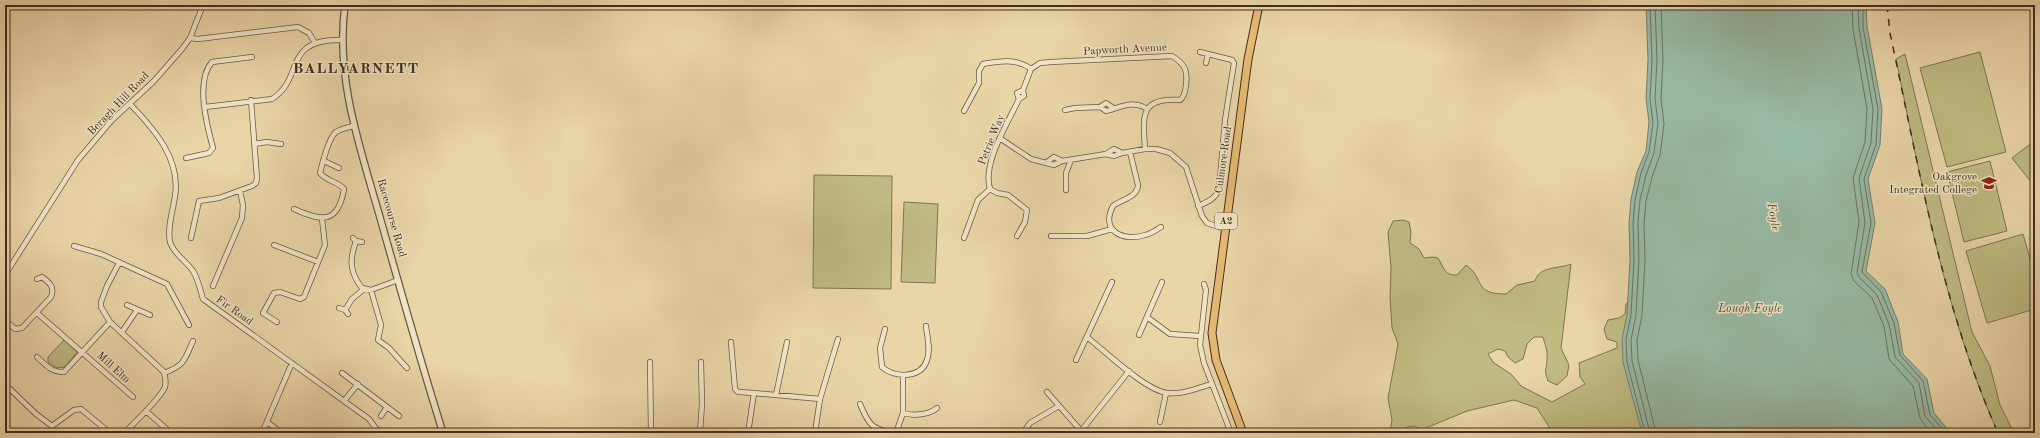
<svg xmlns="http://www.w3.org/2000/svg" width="2040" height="438" font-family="'Old Standard TT',serif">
<rect width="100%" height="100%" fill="#ead5a7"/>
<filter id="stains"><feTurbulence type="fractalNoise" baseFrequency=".005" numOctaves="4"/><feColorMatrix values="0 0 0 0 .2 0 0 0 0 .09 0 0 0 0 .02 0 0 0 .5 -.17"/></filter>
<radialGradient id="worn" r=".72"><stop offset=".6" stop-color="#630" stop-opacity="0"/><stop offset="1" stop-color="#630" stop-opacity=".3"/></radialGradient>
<path fill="#bfbb82" stroke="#807452" d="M 1980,52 L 2006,152 L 1947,167 L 1920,68 Z
M 1905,54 L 1972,332 L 1990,366 L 2000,405 L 2014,433 L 1998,433 C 1945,314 1922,186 1896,59 Z
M 2033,142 L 2035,144 L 2035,187 L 2012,158 Z
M 1990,161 L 2007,231 L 1964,242 L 1947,172 Z
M 814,175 L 892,176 L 891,289 L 813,288 Z
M 904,202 L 938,204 L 935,283 L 901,282 Z
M 1403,220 L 1409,222 L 1411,232 L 1410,243 L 1419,249 L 1424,258 L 1432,257 L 1438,258 C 1444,268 1445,276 1457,275 L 1466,265 C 1486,279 1472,294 1506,294 L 1517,285 L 1535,281 C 1539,266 1558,269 1571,264 L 1561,348 L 1569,365 L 1567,376 L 1557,385 L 1548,381 C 1543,368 1547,370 1547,359 C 1548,351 1545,345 1543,337 L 1534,337 L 1527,344 L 1523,359 L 1515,363 L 1508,357 L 1505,351 L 1498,349 L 1488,354 L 1493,362 L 1512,375 L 1521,386 L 1552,402 L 1585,384 L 1580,377 L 1579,363 L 1617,348 L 1617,342 L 1607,339 L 1604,329 L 1608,320 L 1619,318 L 1625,314 L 1626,304 L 1633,295 L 1650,433 L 1553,433 L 1537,408 L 1514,400 L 1467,411 L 1421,430 L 1415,426 L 1407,427 L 1402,433 L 1390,433 L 1392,420 L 1388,398 L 1398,344 L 1392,328 L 1390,297 L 1391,268 L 1388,232 L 1393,221 Z
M 2023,234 L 2035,276 L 2035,309 L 1987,323 L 1966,251 Z
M 64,340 L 77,352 L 65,367 L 57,368 L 48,362 L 48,357 Z"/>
<path fill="#98b9a4" stroke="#758170" d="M 1646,5 L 1866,5 L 1867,26 L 1882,109 L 1880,145 L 1868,179 L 1875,223 L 1866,271 L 1885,289 L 1898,322 L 1903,354 L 1927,379 L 1934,413 L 1951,433 L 1642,433 L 1623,362 L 1622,339 L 1627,315 L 1630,259 L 1629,223 L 1631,199 L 1637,172 L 1646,151 L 1649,122 L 1646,99 L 1648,59 Z"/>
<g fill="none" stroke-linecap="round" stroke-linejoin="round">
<path stroke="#6c7463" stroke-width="1" d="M 1852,5 L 1853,29 L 1867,109 L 1865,142 L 1853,178 L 1859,222 L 1851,274 L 1854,281 L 1872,298 L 1884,326 L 1889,359 L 1913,386 L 1920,418 L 1931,433
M 1858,5 L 1859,28 L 1873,109 L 1871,143 L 1859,178 L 1865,223 L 1857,273 L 1860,278 L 1877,295 L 1889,324 L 1895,357 L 1919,383 L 1925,416 L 1939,433
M 1863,5 L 1863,27 L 1878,109 L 1876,144 L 1864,179 L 1871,223 L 1862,272 L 1881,292 L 1894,323 L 1900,355 L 1923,381 L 1930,415 L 1946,433
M 1645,433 L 1627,362 L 1626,339 L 1631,315 L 1634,259 L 1633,223 L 1635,200 L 1641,173 L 1649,152 L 1653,123 L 1650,99 L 1652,59 L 1650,5
M 1650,433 L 1632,361 L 1631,340 L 1636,315 L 1639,259 L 1638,223 L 1640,200 L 1646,175 L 1654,153 L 1658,123 L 1655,99 L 1657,59 L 1655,5
M 1656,433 L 1638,360 L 1637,340 L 1642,315 L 1645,260 L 1644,224 L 1646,201 L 1652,177 L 1660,155 L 1664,124 L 1661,99 L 1663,59 L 1661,5"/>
<defs>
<path id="minor" d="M 190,38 L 198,39 L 298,27 L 309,33 L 315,43
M 1206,63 L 1208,54
M 1019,99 L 1017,93 L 1023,90
M 130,104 C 154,129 181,159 175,196 C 173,211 167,227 170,242 C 173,253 186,261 193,271 C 198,279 200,289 203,299 L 369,419 L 377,430
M 205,107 L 272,99 C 305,78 282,39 341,40
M 1100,107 L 1106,111 C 1119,108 1133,99 1147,109
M 1065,110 L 1075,108 L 1100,107 L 1106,103 L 1112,107
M 964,111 L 979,83 L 979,71 L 983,64 C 999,61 1017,58 1031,69 L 1040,63 L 1051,62 L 1172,56 C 1177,59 1181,62 1184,67 C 1188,74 1187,95 1180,100 C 1139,97 1143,117 1145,149
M 1001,139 L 1031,159 L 1054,165 L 1062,161 L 1106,154 L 1114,156 L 1122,153 L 1145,149 L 1156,149 L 1170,153 L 1186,167 L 1202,216 L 1207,223 L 1225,229
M 254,144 L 267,142 L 281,144
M 1130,152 L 1138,185 C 1137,198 1122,199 1113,206 C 1100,231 1123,242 1145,235 C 1151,234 1156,230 1161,227
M 1106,154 L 1114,149 L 1122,153
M 186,158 L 209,153 L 213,148 C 207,126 195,81 212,62 L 252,57
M 324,161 L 339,168
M 1047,162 L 1054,157 L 1062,161
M 990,189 L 997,193 L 1008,195 L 1027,210 L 1025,222 L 1017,236
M 1066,190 L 1066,173 L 1071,160
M 1198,206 C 1207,202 1214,200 1219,190 L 1225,120 L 1234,63 L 1232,60 L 1200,52
M 294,209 C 321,221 338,225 344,189 C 337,181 326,181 320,173 C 322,164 329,137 336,132 C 341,129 349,127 354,126
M 1051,236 L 1087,236 L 1112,229
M 191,238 L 199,201 L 219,198 L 252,186 L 256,183 L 257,178 L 251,100
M 353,238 L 356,241 L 362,242
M 964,238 L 978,200 L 990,189 C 982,163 1008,123 1019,99 L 1024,96 L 1023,90 L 1031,69
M 356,241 C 349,260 350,273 362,288 L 371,290 L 398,280
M 274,245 L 318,262
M 74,246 L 101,254 L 167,284 L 189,325
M 119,263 L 107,286 L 101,302 L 101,307 L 110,322 L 163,371 C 165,375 166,382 165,387 C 159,400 135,422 124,433
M 5,275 L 78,160 L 112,120 L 154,81 L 182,49 L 190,38 L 203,5
M 1204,284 L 1206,290 L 1200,345 L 1204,363 L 1231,433
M 213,286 L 242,218 L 243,205 L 240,191
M 371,290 L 381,325 L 378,340 L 389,348 L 407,368
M 127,305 L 150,315
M 339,308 L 345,310 L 348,314
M 345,310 L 352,299 L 364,289
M 5,313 L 6,313
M 37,313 L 133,397
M 1147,317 L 1170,334 L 1200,336
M 5,320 L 15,329 L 22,328 L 51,297 C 55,287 50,283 42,277 L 37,279
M 277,322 L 263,313 L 274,293 L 280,292 L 300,299 L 304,297 L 325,245 L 322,219
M 885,329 L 880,348 L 882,367 C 894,378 921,379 927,360 C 931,350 927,336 926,326
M 122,332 L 137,310
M 1139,335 L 1162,282
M 1087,337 C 1106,352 1145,390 1167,393 C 1181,395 1198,388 1212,384
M 731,342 L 735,389 L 738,392 L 754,393
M 37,357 C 46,365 52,373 64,372 L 110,322
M 1076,360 L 1112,282
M 650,362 L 651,433
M 164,373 C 185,365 184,361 193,341
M 342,373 L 399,416
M 10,389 L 36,414 L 52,426 L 74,410 L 81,409 L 110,433
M 1047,392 L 1083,433
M 776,395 L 787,342
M 820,399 L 838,339
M 344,401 L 358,384
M 860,404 C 869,426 873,430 896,433 L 903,413 L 903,375
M 146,411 L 171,433
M 903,413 C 913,416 929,415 937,408
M 381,416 L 387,407
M 267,422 L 282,433
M 1160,422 L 1166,393
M 1081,431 L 1129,371
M 262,433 L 292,363
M 337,433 L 338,433
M 369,433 L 377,430 L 394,433
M 700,433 L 702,404 L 701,362
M 748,433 L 754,393 L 820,399 L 815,433
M 1023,433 L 1030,423 L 1059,406"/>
<path id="tertiary" d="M 345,5 C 335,80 361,150 381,221 C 401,292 421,363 443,433"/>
<path id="primary" d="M 1243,433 L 1216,360 L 1212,333 L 1248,59 L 1259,5"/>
</defs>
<use href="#minor" stroke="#6a5843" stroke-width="6"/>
<use href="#tertiary" stroke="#6a5843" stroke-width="8"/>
<use href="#primary" stroke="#402e22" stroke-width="9"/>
<use href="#minor" stroke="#f1e4c6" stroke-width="4.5"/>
<use href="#tertiary" stroke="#f1e4c6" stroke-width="5.5"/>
<use href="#primary" stroke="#e5ba74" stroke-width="7"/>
<path stroke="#402e22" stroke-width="1.5" stroke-dasharray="7 7" stroke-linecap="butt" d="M 1887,5 L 1890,33 C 1919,168 1942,306 1998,433"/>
</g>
<defs>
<symbol id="school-bare" viewBox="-9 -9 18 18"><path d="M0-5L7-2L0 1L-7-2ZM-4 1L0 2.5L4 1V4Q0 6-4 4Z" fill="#8f2418" stroke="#f1e4c6" stroke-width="2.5" paint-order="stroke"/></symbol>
</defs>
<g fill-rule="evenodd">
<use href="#school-bare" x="1978" y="172" width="22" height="22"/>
</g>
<g text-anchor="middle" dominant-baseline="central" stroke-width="3" stroke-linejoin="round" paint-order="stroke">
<rect fill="#f1e4c6" stroke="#756553" stroke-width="1" x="1215" y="213" width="22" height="16" rx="3"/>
<g font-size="10" font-weight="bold" fill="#402e22">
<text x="1226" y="221">A2</text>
</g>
<g font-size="11" fill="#402e22" stroke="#f1e4c6">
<text transform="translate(1125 50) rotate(-3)">Papworth Avenue</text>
<text transform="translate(119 104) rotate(-46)">Beragh Hill Road</text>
<text transform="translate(992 140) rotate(-68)">Petrie Way</text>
<text transform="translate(1224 160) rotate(-82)">Culmore Road</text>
<text transform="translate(391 218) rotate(74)">Racecourse Road</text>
<text transform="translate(234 311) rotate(35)">Fir Road</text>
<text transform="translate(113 368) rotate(42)">Mill Elm</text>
</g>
<g font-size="11" fill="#402e22" stroke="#f1e4c6" text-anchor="end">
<text x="1977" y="177">Oakgrove<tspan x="1977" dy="13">Integrated College</tspan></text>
</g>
<g font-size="12" font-style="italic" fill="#524a3c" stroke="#f1e4c6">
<text transform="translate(1773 217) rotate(80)">Foyle</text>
<text x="1750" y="309">Lough Foyle</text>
</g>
<g font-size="15" font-weight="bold" letter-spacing="1" fill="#402e22" stroke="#f1e4c6">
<text x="356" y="69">BALLYARNETT</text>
</g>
</g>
<rect width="2040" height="438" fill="none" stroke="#ead5a7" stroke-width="20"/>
<rect x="6" y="6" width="2028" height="426" fill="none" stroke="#402e22" stroke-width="2"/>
<rect x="10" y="10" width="2020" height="418" fill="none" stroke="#402e22"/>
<rect width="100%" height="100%" filter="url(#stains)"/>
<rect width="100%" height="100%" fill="url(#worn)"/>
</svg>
